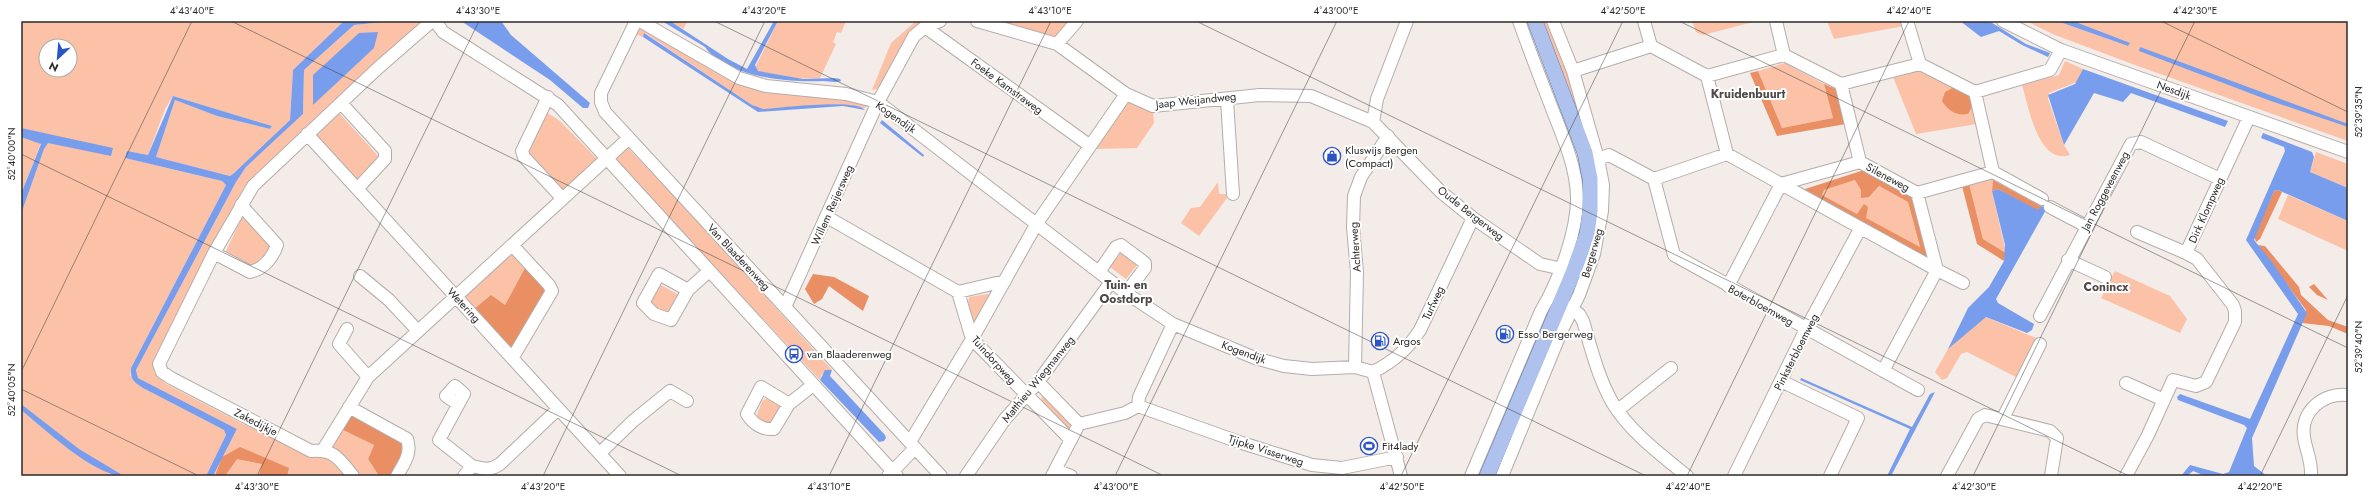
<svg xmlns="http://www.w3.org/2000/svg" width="2369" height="497" font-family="Jost,sans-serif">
<rect width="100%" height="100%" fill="#f3ece9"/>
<path fill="#fbc2a7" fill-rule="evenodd" d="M 21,21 L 344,21 L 293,70 L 290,120 L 234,173 L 230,176 L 156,157 L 175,100 L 217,116 L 270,129 L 272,126 L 173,96 L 165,109 L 148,155 L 127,151 L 125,158 L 222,181 L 226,185 L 131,368 L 130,375 L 143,388 L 224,430 L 226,435 L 206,476 L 21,476 L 21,214 L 47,140 L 21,134 ZM 46,46 L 70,46 L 70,70 L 46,70 Z
M 393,21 L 423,21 L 244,187 L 154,362 L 154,372 L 166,384 L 243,424 L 313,455 L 329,456 L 347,476 L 213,476 L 237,429 L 138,378 L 136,370 L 236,182 L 246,167 L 303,114 L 304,70 L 354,25 Z
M 670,21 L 688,21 L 683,29 Z
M 778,21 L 846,21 L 841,33 L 837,32 L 833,42 L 836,44 L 820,78 C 805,79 765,80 755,68 Z
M 916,21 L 925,21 L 881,88 L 872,90 L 891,43 Z
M 997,21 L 1072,21 L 1059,37 Z
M 1542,21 L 1551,21 L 1563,52 L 1588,138 Z
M 1692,21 L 1757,21 L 1703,35 L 1696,32 Z
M 1827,21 L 1903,21 L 1904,26 L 1834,39 Z
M 2026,21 L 2057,21 L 2128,46 L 2073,21 L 2348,21 L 2348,141 L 2135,65 L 2055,35 Z
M 638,27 L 643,27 L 718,71 L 870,105 L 864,108 L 837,104 L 763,110 L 752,105 L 645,33 L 643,37 L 633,33 Z
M 2065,61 L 2083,69 L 2077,82 L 2049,93 L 2048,99 L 2064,145 L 2070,155 C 2038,166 2028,104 2022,85 L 2059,75 Z
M 1785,63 L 1824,84 L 1833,118 L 1782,128 L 1758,71 Z
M 1923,70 L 1954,87 L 1945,92 L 1972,107 L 1977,124 L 1916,134 L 1893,77 Z
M 1126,99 L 1153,108 L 1154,123 L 1137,148 L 1094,149 Z
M 546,112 L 560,121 L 598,160 L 562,191 L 526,149 Z
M 339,113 L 380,158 L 357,183 L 313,139 Z
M 21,137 L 41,143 L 21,194 Z
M 627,147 L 691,214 L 832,370 L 828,370 L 821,375 L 820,380 L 616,162 L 619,154 Z
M 2316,152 L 2348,164 L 2348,188 L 2310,172 Z
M 1991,179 L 1993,180 L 1992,191 L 2006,253 L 1983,239 L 1969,184 Z
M 1855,180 L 1869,197 L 1879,186 L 1908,202 L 1920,248 L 1822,195 L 1824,190 Z
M 1218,182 L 1219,194 L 1226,194 L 1227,198 L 1199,236 L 1181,223 L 1191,208 L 1200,207 Z
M 2288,195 L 2348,221 L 2348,251 L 2278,219 Z
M 242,217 L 269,242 C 270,254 261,259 253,267 L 225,253 Z
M 513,251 L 526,266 L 505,305 L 473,310 L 465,296 Z
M 1121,253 L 1137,265 L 1126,279 L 1110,267 Z
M 2115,271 L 2170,296 L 2187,319 L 2180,333 L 2101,298 Z
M 657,283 L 681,296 L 675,308 L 666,315 L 648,306 Z
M 995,293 L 974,327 L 968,305 L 969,297 Z
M 1986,317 L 2036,338 L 2018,378 L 1967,352 L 1961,354 L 1947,378 L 1942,380 L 1935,372 L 1948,349 L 1977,322 Z
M 1042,396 L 1045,396 L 1074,425 L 1067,432 L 1041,401 Z
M 768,398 L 783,407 L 773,424 L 759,422 L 757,415 L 762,401 Z
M 341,429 L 374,445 L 368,459 L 379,476 L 356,476 L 332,446 Z"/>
<path fill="#e98f63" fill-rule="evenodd" d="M 1758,71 L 1782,128 L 1833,118 L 1824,84 L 1838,90 L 1846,124 L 1777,136 L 1750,73 Z
M 1954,87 L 1970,96 L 1972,107 L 1968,114 C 1957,116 1948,111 1942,101 L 1945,92 Z
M 1864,170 L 1914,197 L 1931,262 L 1799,191 ZM 1855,180 L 1861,190 L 1861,198 L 1869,197 L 1879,186 L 1908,202 L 1920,247 L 1866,218 L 1868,207 L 1864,204 L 1857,214 L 1822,195 L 1824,190 Z
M 1993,180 L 2041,206 L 2038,211 L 1998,189 L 1992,191 Z
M 1969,184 L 1983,239 L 2006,253 L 2004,261 L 1977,244 L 1962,186 Z
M 2278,190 L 2282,192 L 2260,239 L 2256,242 L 2254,236 L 2274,191 Z
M 2258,245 L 2265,246 L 2299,287 L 2301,295 L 2328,320 L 2348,327 L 2348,334 L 2329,326 L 2302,323 L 2306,310 Z
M 526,266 L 549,291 L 512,352 L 473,310 L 491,295 L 505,305 Z
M 813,274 L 834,277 L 869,296 L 863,311 L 829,286 L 822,299 L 814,304 L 805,289 Z
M 2314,284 L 2328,300 L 2317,295 L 2309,287 Z
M 350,413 L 410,446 L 397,476 L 379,476 L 368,459 L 374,445 L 341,429 Z
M 240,447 L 289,468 L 287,476 L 259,476 L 262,464 L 237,459 L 225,476 L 215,476 L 222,457 Z"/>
<path fill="#799ded" d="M 344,21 L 393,21 L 354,25 L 304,70 L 303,114 L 246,167 L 236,182 L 136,370 L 138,378 L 237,429 L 213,476 L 206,476 L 226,435 L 224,430 L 143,388 C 134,382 130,380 131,368 L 226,185 L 222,181 L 125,158 L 127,151 L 148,155 L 173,96 L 272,126 L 270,129 L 217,116 L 175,100 L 156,157 L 230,176 L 234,173 L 290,120 L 293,70 Z
M 461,21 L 501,21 L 511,35 L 590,103 L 588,108 L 583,108 L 550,80 Z
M 662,21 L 670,21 L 728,59 L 747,69 L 774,21 L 778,21 L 755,65 L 758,71 L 803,79 L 835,78 L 840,79 L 841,81 C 837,83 828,81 823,81 C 790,83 726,77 705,47 Z
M 1960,21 L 1989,21 L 2026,44 L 2050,53 L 2048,57 L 2022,45 L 1999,31 L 1981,37 Z
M 2057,21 L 2073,21 L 2130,43 L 2128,46 Z
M 378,32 L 374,48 L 313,105 L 313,75 L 359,33 Z
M 644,33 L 752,105 L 763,109 C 779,108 856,98 865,110 L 843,106 L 758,112 L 643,37 Z
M 2140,47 L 2348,124 L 2348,127 L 2268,100 L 2139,51 Z
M 2083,69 L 2228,121 L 2225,127 L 2131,93 L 2123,102 L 2094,93 L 2064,145 L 2048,95 L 2075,84 Z
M 882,120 L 924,155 L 923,157 L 880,123 Z
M 21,128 L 113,148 L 111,156 L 48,143 L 44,149 L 21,214 L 21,194 L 41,144 L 21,137 Z
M 2263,133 L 2312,152 L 2314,157 L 2310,172 L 2348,188 L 2348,221 L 2278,190 L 2274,191 L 2254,240 L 2272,262 L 2307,313 L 2252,438 L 2254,466 L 2267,476 L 2205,476 L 2193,471 L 2187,476 L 2181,476 L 2190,465 L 2223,474 L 2229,472 L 2247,428 L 2244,425 L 2178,400 L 2177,397 L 2180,394 L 2250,419 L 2298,314 L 2246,240 L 2285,151 L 2284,147 L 2261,138 Z
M 1998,189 L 2038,210 L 2041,206 L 2047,208 L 1996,299 L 1998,303 L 2034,324 L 2032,330 L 2027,333 L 1986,317 L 1948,349 L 1968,308 L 1989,287 L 2004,261 L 2005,245 L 1992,191 Z
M 825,370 L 832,370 L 830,376 L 885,435 L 886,438 L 884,441 L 879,442 L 820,380 Z
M 1801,378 L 1912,427 L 1930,394 L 1935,392 L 1891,476 L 1887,476 L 1910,429 L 1800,380 Z
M 21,404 L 79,449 L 124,476 C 94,476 45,429 21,410 Z"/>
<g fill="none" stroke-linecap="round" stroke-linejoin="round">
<defs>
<path id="minor" d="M 435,21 L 443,32 L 558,105 L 897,476
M 636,21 L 601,93 L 601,102 L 605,112 L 941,476
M 640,21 L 739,78 L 766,86 L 846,94 L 878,102 L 1126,293 L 1173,324 L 1255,358 L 1284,366 L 1312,369 L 1355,367 L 1373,372
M 977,21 L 1057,44 L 1126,94
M 1407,21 L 1377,99 L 1373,122 L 1441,192 L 1473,218 L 1540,264 L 1567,270
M 1644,21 L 1651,46
M 1776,21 L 1784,55 L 1841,84 L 1920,64
M 1907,21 L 1920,64 L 1975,92 L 2050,70 L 2061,50
M 2003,21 L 2061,50 L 2348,152
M 925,27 L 1089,145
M 1057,44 L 1077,21
M 1651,46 L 1707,76 L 1784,55
M 1573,71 L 1651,46
M 1707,76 L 1727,154 L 1781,184 L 1860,162
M 1841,84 L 1860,162 L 1917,193 L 1993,172
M 1975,92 L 1993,172 L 2042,199
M 548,97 L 522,151 L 524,157 L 562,198
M 1227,100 L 1233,194
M 341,103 L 385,151 L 385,159 L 358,188
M 307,134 L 620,476
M 1598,159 L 1609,155 L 1654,179 L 1727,154
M 1654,179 L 1674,255 L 1918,390
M 1917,193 L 1937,270 L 1963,283
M 2050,207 L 2086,226
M 827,217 L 958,292 L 972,339 L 1071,440
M 2137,232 L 2186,253
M 513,246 L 549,285 L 552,291 L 513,357
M 214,253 L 250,272 C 264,269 273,257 277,245 L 241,205
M 2068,260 L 2105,277
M 1099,272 L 1116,247 L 1121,245 L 1145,263 L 1145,268 L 1126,293
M 360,276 L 389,300 L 418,331
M 1728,286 L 1781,184 L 1937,270 L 1883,371
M 688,290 L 671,320 L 654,314 L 643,303 L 659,274 L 688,290 L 709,271
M 958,292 L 1005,281
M 1566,306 L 1579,314 L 1583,321 C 1591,348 1598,377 1612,402 C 1629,431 1661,455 1687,476
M 785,307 L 878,102 L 914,36 L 925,27 L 940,21
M 2040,316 L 2131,144 L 2141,142 L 2220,179
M 347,329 L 339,344 L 368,377
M 1355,367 L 1357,272 L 1353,227 L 1354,196 L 1361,177 L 1388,136
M 1373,372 C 1394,361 1407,350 1420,330 L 1473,218
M 1373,372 L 1401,476
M 1781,381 L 1858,418 L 1830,476
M 1038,382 L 1079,424
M 2126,383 L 2164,400
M 458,404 L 446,396 L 455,386 L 464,394 L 439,440 L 472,466
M 789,404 L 774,429 C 763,430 753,424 747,414 L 761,387 L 789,404 L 813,385
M 1138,406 L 1242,443 L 1312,465 L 1342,468 L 1397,457
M 1138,406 L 1139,397 L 1173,324
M 349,407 L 407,439 C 412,454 404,463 397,476
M 1618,410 L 1671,368
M 2003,418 L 2040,344
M 910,442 L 972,339 L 1037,223 L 1126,94 L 1153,106 L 1260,95 L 1311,96 L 1373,122
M 323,450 L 368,377 L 629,138
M 600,453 L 633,421 L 670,391 L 687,401
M 1056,470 L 1071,476
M 353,476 C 339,459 335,449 311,451 L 171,378 L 162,372 L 159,364 L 214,253 L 253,186 L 378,68 L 432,21
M 464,476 L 472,466 C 483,469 490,471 500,464 L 558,409
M 888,476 L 915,448
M 966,476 L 1005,419 L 1038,382 L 1111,282
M 1052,476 L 1079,424 L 1125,413 L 1138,406
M 1471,476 L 1541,311 C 1559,281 1578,230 1577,196 C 1576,165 1562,135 1551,106 C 1540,78 1529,49 1519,21
M 1502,476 L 1561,332 L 1579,295 L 1594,254 L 1602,211 L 1603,185 L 1598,159 L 1573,71 L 1553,21
M 1734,476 L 1806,329 L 1860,229
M 1947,476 L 1978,419 L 1985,415 L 2050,431 L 2057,438 L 2051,476
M 2126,476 L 2148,435 L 2173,380 L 2196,386 L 2206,382 L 2235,322 L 2235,311 L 2233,305 L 2197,259 L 2186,253 L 2249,117
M 2311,476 C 2312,461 2306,451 2304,437 C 2300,411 2324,392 2348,395"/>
<path id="major" d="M 1487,476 L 1573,273 L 1587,234 L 1590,211 L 1590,179 L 1585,153 L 1535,21"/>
</defs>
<use href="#minor" stroke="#b4adaa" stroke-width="14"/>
<use href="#major" stroke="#5e72a1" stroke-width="16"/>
<use href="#minor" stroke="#fff" stroke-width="12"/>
<use href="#major" stroke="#afc2ed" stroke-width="15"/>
</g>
<path fill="none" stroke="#2c2a29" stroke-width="1" stroke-opacity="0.45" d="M 231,21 L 1164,476M 714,21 L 1646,476M 1196,21 L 2129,476M 1679,21 L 2348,348M 2161,21 L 2348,112M 21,154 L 682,476M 21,372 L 192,21M 21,389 L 199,476M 257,476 L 479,21M 543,476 L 765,21M 829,476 L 1051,21M 1115,476 L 1337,21M 1401,476 L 1623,21M 1687,476 L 1909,21M 1973,476 L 2195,21M 2260,476 L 2348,295"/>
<defs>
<symbol id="shop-ring" viewBox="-11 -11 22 22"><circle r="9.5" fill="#fff" stroke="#2c55c4" stroke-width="1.5"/><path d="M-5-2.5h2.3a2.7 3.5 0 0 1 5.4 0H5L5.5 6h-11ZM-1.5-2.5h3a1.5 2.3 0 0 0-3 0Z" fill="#2c55c4"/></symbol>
<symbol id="fuel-ring" viewBox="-11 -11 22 22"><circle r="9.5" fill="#fff" stroke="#2c55c4" stroke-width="1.5"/><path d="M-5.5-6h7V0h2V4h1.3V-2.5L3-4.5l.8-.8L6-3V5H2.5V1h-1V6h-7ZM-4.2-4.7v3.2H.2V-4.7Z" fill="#2c55c4"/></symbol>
<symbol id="bus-ring" viewBox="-11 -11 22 22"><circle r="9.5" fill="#fff" stroke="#2c55c4" stroke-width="1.5"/><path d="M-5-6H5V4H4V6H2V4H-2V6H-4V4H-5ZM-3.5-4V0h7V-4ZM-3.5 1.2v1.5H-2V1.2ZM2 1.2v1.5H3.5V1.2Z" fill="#2c55c4"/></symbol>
<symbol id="stadium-ring" viewBox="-11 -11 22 22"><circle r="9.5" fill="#fff" stroke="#2c55c4" stroke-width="1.5"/><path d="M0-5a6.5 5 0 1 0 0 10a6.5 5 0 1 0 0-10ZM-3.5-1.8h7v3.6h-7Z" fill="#2c55c4"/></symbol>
</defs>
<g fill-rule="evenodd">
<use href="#shop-ring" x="1322" y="146" width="20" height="20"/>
<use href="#fuel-ring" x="1495" y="324" width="20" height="20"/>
<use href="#fuel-ring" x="1370" y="331" width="20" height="20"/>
<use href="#bus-ring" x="784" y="344" width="20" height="20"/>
<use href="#stadium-ring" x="1359" y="436" width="20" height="20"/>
</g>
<g text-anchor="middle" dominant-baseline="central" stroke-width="4" stroke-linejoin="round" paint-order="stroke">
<g font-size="11" fill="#2c2a29" stroke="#fff">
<text transform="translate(1007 86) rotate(36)">Foeke Kamstraweg</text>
<text transform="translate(2174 90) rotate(20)">Nesdijk</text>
<text transform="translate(1196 100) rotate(-6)">Jaap Weijandweg</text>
<text transform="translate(896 117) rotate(35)">Kogendijk</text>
<text transform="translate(1888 177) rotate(28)">Sileneweg</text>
<text transform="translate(2105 191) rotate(-62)">Jan Roggeveenweg</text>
<text transform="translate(832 205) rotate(-66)">Willem Reijersweg</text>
<text transform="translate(2206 210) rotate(-66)">Dirk Klompweg</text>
<text transform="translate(1471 213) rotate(38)">Oude Bergerweg</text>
<text transform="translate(1355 247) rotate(-94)">Achterweg</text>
<text transform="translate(1592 253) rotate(-74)">Bergerweg</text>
<text transform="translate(739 257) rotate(47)">Van Blaaderenweg</text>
<text transform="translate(1433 303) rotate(-65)">Turfweg</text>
<text transform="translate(464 305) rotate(47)">Wetering</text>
<text transform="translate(1761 305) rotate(29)">Boterbloemweg</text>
<text transform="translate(1244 352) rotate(20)">Kogendijk</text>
<text transform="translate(1796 352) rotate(-63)">Pinksterbloemweg</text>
<text transform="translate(994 360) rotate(48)">Tuindorpweg</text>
<text transform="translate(1038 379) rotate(-51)">Matthieu Wiegmanweg</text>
<text transform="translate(256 422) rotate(27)">Zakedijkje</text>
<text transform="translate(1266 450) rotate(18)">Tjipke Visserweg</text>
</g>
<g font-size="11" fill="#2c2a29" stroke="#fff" text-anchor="start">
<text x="1345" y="150">Kluswijs Bergen<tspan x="1345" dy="13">(Compact)</tspan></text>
<text x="1518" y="334">Esso Bergerweg</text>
<text x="1393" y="341">Argos</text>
<text x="807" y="354">van Blaaderenweg</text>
<text x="1382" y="446">Fit4lady</text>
</g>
<g font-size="12" font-weight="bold" fill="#4e4946" stroke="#fff">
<text x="1748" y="94">Kruidenbuurt</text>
<text x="1126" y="285">Tuin- en<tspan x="1126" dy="14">Oostdorp</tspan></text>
<text x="2106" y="287">Conincx</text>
</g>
</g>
<rect width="2369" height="497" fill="none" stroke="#ffffff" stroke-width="44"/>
<g transform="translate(58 58) rotate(206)"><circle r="19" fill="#ffffff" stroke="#abaaa9"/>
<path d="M0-3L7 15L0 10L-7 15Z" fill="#2c55c4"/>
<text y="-6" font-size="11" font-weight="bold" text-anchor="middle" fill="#2c2a29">N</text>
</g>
<rect x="22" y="22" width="2325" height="453" fill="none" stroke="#2c2a29" stroke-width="1.5"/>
<g font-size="10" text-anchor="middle" fill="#2c2a29">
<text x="192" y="14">4°43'40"E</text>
<text x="478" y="14">4°43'30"E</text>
<text x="764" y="14">4°43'20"E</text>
<text x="1050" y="14">4°43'10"E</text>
<text x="1336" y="14">4°43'00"E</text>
<text x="1623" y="14">4°42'50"E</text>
<text x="1909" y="14">4°42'40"E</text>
<text x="2195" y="14">4°42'30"E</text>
<text transform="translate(2358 112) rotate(-90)" y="4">52°39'35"N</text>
<text transform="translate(11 154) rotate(-90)" y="4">52°40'00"N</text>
<text transform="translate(2358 347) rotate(-90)" y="4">52°39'40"N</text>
<text transform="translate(11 390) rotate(-90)" y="4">52°40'05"N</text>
<text x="257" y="490">4°43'30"E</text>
<text x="543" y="490">4°43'20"E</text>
<text x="829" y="490">4°43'10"E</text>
<text x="1116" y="490">4°43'00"E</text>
<text x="1402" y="490">4°42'50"E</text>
<text x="1688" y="490">4°42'40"E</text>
<text x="1974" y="490">4°42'30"E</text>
<text x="2260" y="490">4°42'20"E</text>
</g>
</svg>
